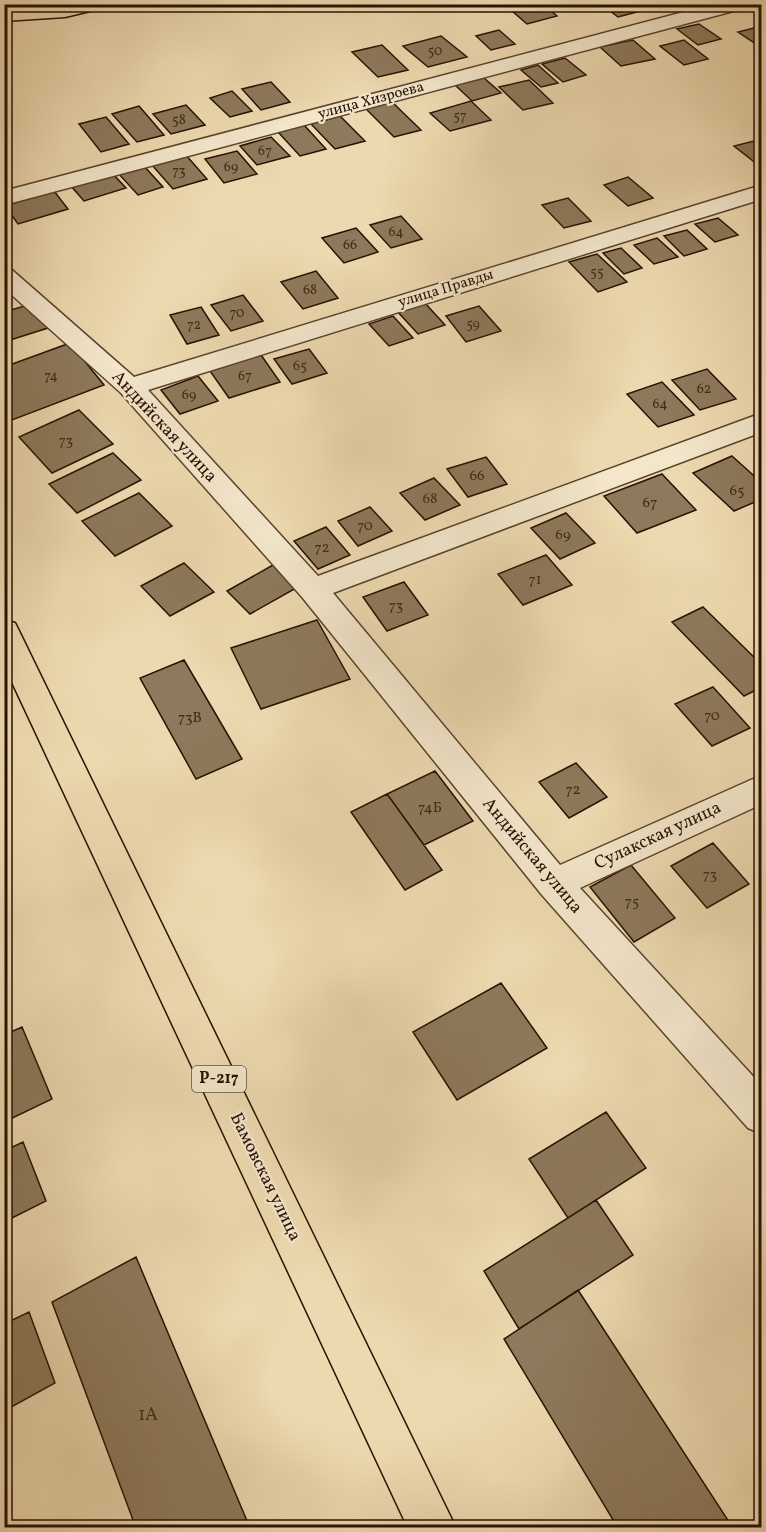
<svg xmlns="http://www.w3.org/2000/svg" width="766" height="1532" font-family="Vollkorn,serif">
<rect width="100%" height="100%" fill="#edd9af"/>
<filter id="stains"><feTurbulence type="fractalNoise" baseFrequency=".00333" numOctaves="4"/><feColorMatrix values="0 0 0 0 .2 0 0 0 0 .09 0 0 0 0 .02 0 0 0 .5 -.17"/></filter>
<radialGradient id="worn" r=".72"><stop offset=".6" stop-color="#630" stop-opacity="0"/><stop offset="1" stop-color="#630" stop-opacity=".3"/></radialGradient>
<path fill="#8d795b" stroke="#261200" stroke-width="1.5" d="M 504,4 L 542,4 L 557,16 L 527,24 Z
M 601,4 L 637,4 L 645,10 L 618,17 Z
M 645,4 L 670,4 L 673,6 L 654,11 Z
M 699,24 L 721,39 L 698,45 L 677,29 Z
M 762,26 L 762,48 L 738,32 Z
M 499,30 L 515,44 L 491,50 L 476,36 Z
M 441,36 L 467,57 L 428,67 L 403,46 Z
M 633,40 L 655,59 L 621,66 L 600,47 Z
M 684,40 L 708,59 L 684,65 L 660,46 Z
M 382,45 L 408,70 L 378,77 L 352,52 Z
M 565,58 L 586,75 L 563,82 L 542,64 Z
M 538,65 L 558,83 L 541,87 L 521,70 Z
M 484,78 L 501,93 L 472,101 L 455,85 Z
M 529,80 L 553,103 L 523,110 L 499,87 Z
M 271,82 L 290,102 L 261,110 L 242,89 Z
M 232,91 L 252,111 L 230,117 L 210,98 Z
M 471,101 L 491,120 L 450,131 L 430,113 Z
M 392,102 L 421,130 L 394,137 L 366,109 Z
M 186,105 L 205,125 L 171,134 L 153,114 Z
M 139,106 L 164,135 L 137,142 L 112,114 Z
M 340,116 L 365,141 L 335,149 L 311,124 Z
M 106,117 L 129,144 L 101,152 L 79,124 Z
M 304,125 L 326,149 L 300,156 L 278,132 Z
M 271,137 L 290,156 L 257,165 L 240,146 Z
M 762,139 L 762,168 L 734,146 Z
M 237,151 L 257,174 L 224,183 L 205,159 Z
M 185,154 L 207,179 L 173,189 L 151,164 Z
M 143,165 L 163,187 L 138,195 L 117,172 Z
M 112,173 L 126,188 L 84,201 L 71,186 Z
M 628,177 L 653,198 L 628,206 L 604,185 Z
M 54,191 L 68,209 L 18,224 L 5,206 Z
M 568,198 L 591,221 L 564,228 L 542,205 Z
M 401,216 L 422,239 L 391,248 L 370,225 Z
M 718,218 L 738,235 L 715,242 L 695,224 Z
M 356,228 L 378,252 L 344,263 L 322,238 Z
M 687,230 L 707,249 L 684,256 L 664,236 Z
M 657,238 L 678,257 L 654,264 L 634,245 Z
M 621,248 L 642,268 L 624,274 L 603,253 Z
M 597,254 L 627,282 L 598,292 L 569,262 Z
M 316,271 L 338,298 L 303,309 L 281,282 Z
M 243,295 L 263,321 L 231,331 L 211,305 Z
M 424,302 L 445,325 L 418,334 L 397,311 Z
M 31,304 L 48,328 L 4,342 L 4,312 Z
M 479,306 L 501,331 L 466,342 L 446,316 Z
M 201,307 L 219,335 L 187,344 L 170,315 Z
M 393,316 L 413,338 L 389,346 L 369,324 Z
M 70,343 L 104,385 L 4,423 L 4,367 Z
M 309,349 L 327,373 L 292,384 L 274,359 Z
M 261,355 L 280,382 L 229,398 L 210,371 Z
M 707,369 L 736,399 L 700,410 L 672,380 Z
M 198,376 L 218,401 L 180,414 L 161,390 Z
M 662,382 L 694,415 L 658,427 L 627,394 Z
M 79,410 L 113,444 L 52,473 L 19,437 Z
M 113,453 L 141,480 L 77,513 L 49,484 Z
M 732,456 L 762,483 L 762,499 L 734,511 L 693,473 Z
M 486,457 L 507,484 L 468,497 L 447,469 Z
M 662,474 L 696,510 L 637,533 L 604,496 Z
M 434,478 L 460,505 L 425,520 L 400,493 Z
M 139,493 L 172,526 L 115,556 L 82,521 Z
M 370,507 L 392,531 L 358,546 L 338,521 Z
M 566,513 L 595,543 L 560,559 L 531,528 Z
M 326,527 L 350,555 L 318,569 L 294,541 Z
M 546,555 L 572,585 L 523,605 L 498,574 Z
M 184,563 L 214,592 L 170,616 L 141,586 Z
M 273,565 L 296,588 L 250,614 L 227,591 Z
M 404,582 L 428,615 L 387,631 L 363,597 Z
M 703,607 L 762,665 L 762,687 L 744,696 L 672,622 Z
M 317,620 L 350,679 L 261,709 L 231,648 Z
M 184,660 L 242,759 L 196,779 L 140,678 Z
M 713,687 L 750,728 L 712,746 L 675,704 Z
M 576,763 L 607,797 L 569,818 L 539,782 Z
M 435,771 L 473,821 L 424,845 L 387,794 Z
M 387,794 L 442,870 L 405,890 L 351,812 Z
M 713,843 L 749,884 L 707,908 L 671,866 Z
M 631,865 L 675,918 L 634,942 L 590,887 Z
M 501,983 L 547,1048 L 457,1100 L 413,1032 Z
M 22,1027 L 52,1099 L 4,1122 L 4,1035 Z
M 606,1112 L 646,1168 L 568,1218 L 529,1159 Z
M 23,1142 L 46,1201 L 4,1222 L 4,1151 Z
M 596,1200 L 633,1255 L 519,1329 L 484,1271 Z
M 136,1257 L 250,1528 L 136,1528 L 52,1302 Z
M 578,1290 L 733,1528 L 618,1528 L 504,1339 Z
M 29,1312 L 55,1383 L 4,1411 L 4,1324 Z"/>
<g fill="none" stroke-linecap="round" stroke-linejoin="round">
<defs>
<path id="street" d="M 714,4 L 747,4 L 745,8 L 4,205 L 4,191 Z
M 762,185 L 762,199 L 148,390 L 318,576 L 762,413 L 762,432 L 333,593 L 560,865 L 762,775 L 762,804 L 580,888 L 762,1086 L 762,1134 L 748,1128 L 542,895 L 302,597 L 121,393 L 4,288 L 4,268 L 12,270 L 134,377 Z"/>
<path id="highway" d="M 69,4 L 105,4 L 103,8 L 65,17 L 4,21 L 4,9 Z
M 4,620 L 15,623 L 19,631 L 456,1528 L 408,1528 L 4,665 Z"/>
</defs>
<use href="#street" stroke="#58442c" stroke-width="3"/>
<use href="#highway" stroke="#261200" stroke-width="3"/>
<use href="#street" fill="#f3e6cb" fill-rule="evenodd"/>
<use href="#highway" fill="#edd9af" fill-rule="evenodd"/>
</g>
<g text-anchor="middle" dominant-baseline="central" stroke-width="4.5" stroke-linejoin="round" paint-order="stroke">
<g font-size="14" fill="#402c17">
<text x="435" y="51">50</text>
<text x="460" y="116">57</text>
<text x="179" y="120">58</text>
<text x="265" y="151">67</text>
<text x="231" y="167">69</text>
<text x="179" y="171">73</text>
<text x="396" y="232">64</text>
<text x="350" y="245">66</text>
<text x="597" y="272">55</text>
<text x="310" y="290">68</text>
<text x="237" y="313">70</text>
<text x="473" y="324">59</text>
<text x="194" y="325">72</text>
<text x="300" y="366">65</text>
<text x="51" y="376">74</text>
<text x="245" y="376">67</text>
<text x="704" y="389">62</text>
<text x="189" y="395">69</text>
<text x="660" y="404">64</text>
</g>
<g font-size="15" fill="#261200" stroke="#f3e6cb">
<text transform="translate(371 101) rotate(-15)">улица Хизроева</text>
<text transform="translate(446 289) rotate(-17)">улица Правды</text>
</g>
<g font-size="15" fill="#402c17">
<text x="66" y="441">73</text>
<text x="477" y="476">66</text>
<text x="737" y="491">65</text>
<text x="430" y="499">68</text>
<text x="650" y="503">67</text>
<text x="365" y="526">70</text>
<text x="563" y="535">69</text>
<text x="322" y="548">72</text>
<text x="535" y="580">71</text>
<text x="396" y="606">73</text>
<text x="712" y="716">70</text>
<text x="190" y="718">73В</text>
<text x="573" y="790">72</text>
<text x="430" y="808">74Б</text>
<text x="710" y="875">73</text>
<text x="632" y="902">75</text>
</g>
<rect fill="#f3e6cb" stroke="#64523d" stroke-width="1.5" x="192" y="1066" width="54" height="26" rx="4.5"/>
<g font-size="16" font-weight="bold" fill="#261200">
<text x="219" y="1079">Р-217</text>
</g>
<g font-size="18" fill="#261200" stroke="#f3e6cb">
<text transform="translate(164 427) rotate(47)">Андийская улица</text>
<text transform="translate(658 836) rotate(-25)">Сулакская улица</text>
<text transform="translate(532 856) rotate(50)">Андийская улица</text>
<text transform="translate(265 1177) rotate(64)">Бамовская улица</text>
</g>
<g font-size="18" fill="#402c17">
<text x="148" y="1415">1А</text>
</g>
</g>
<rect width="766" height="1532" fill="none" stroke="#edd9af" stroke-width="24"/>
<rect x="6" y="6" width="754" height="1520" fill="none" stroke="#261200" stroke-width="3"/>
<rect x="12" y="12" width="742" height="1508" fill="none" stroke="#261200" stroke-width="1.5"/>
<rect width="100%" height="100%" filter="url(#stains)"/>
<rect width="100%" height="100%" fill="url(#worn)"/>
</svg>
